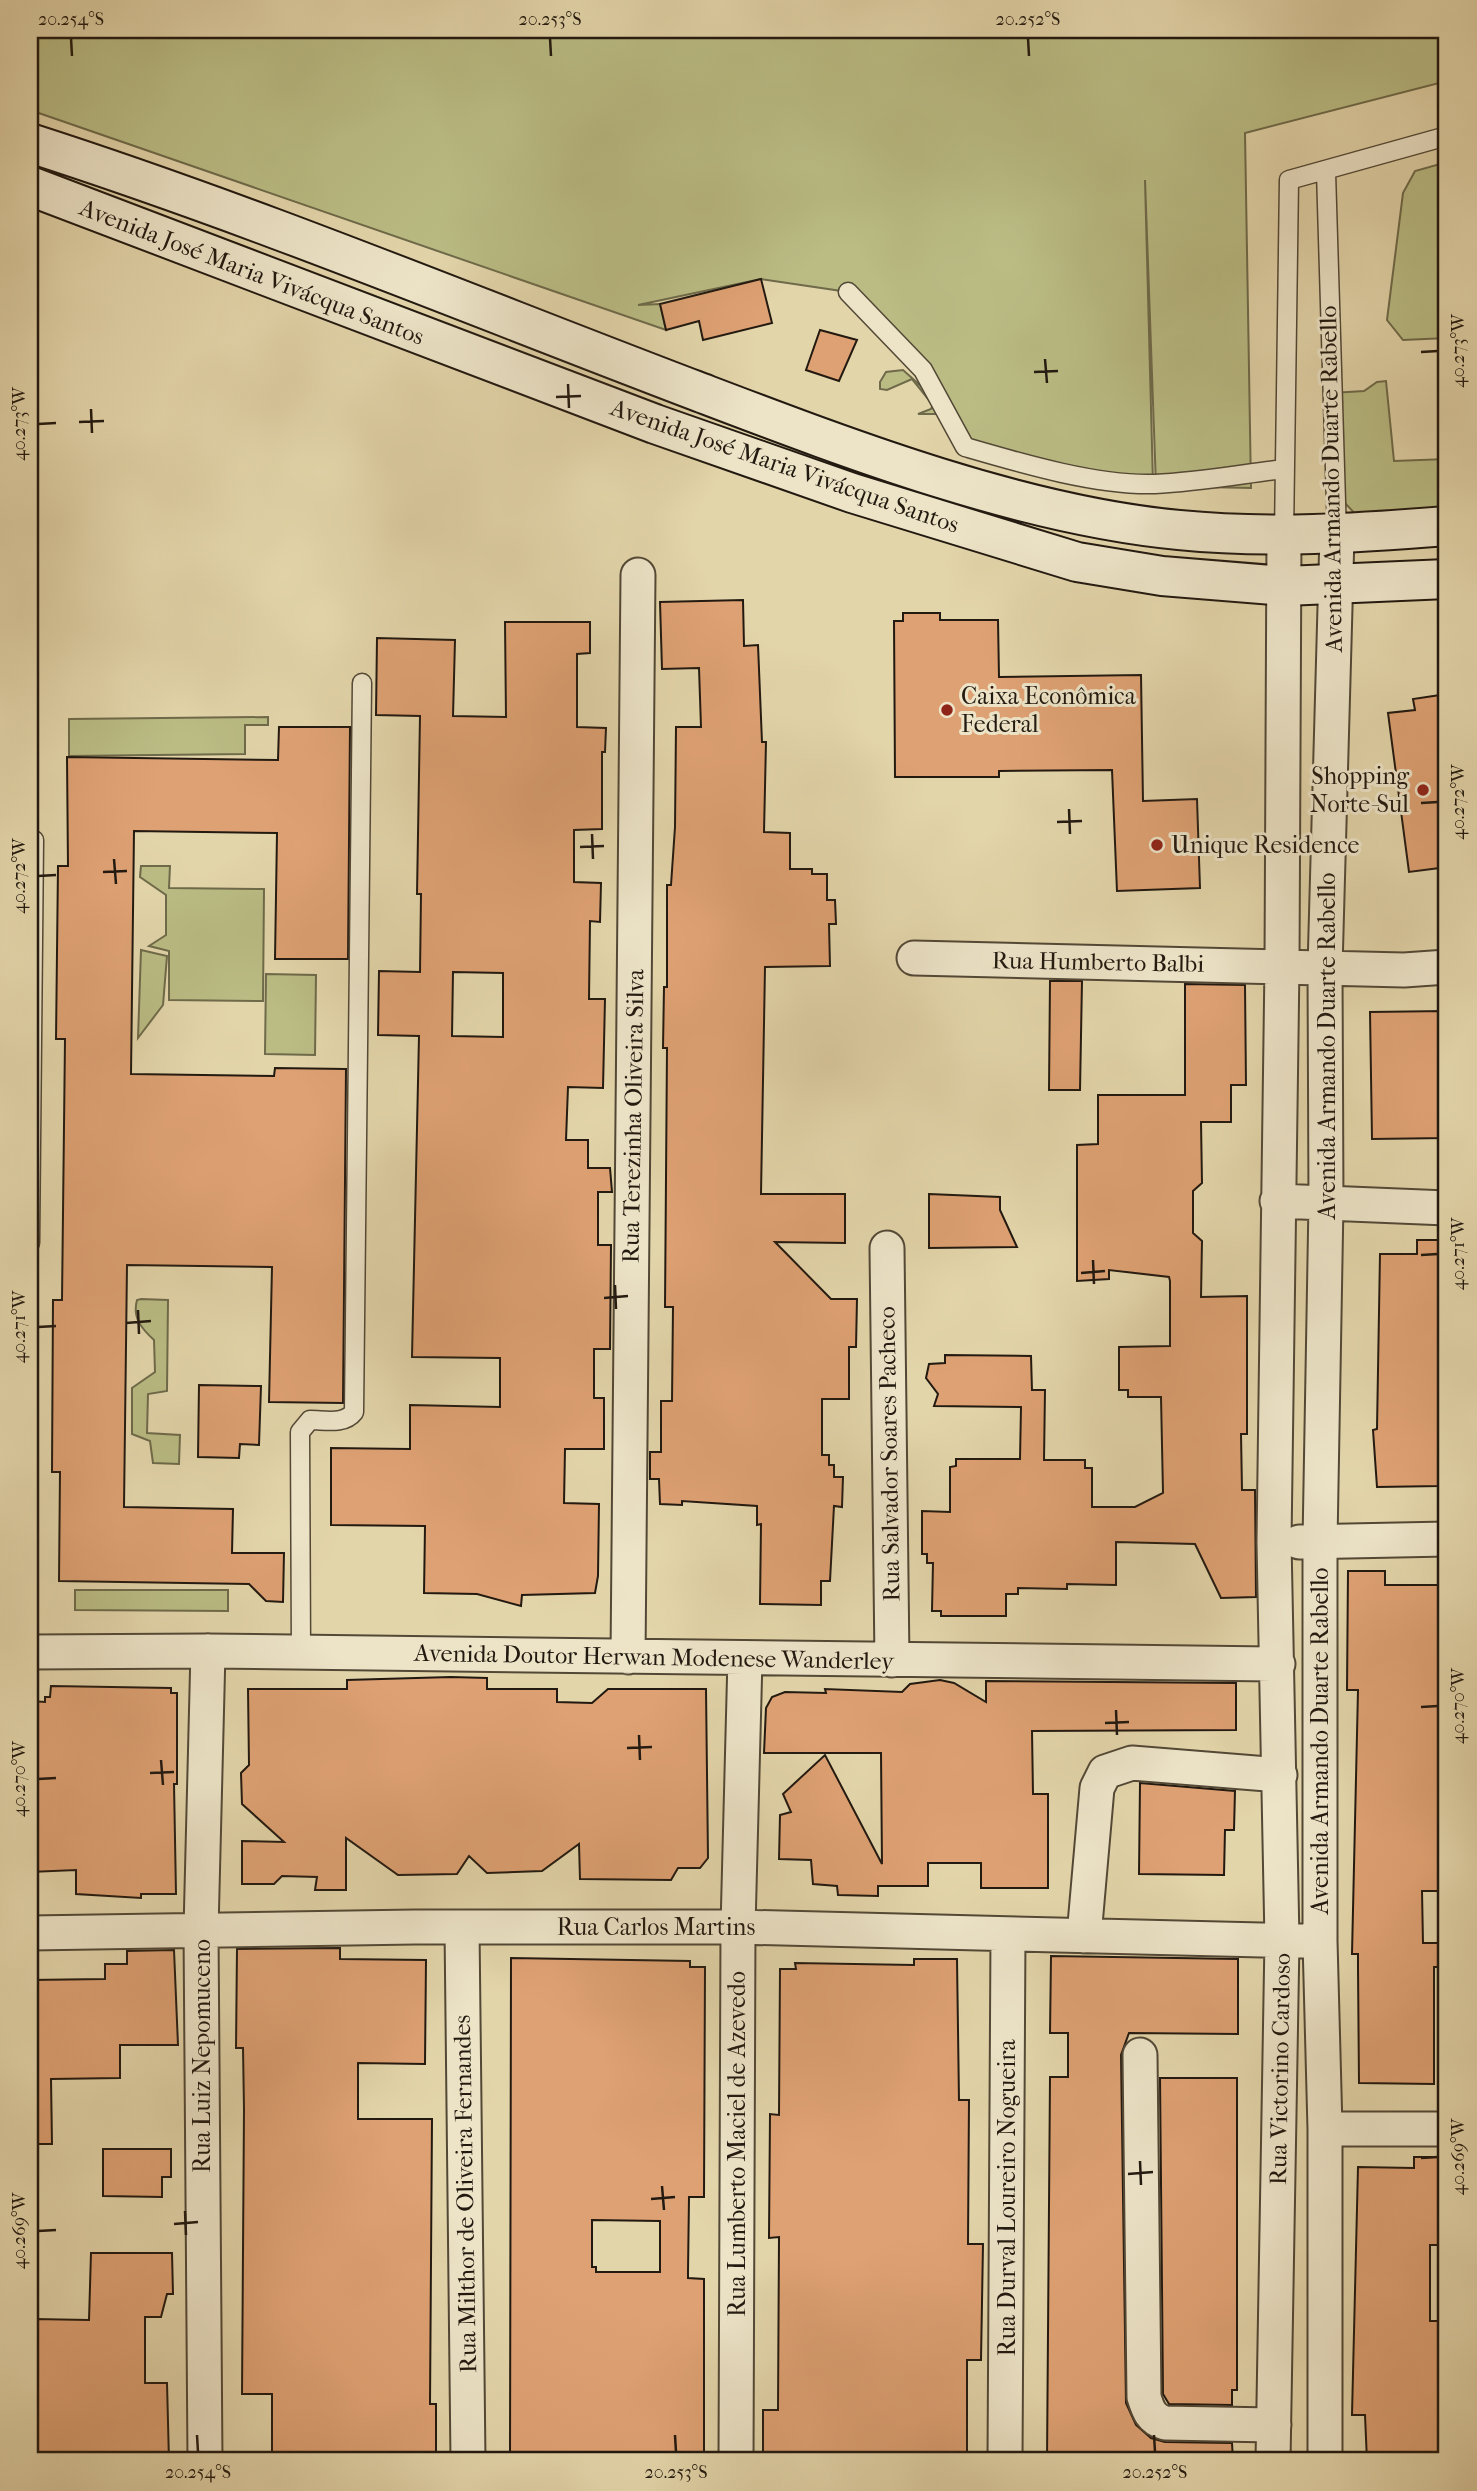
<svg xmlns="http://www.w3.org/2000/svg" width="1477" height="2491" font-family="'IM FELL French Canon',serif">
<rect width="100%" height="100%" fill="#e3d5aa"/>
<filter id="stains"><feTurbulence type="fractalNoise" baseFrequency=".00286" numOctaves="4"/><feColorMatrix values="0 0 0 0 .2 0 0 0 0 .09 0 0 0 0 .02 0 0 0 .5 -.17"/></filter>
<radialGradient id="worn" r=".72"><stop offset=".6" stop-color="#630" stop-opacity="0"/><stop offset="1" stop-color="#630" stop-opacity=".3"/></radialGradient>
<path fill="#babc84" stroke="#6e6a4a" stroke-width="2" d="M 30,30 L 1447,30 L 1447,81 L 1245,133 L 1251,488 L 1156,486 L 1145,180 L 1153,484 L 965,447 L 942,414 L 918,414 L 931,409 L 933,405 L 912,379 L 887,390 L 880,389 L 880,382 L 886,372 L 903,370 L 939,402 L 848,292 L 761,279 L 638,305 L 660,304 L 666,330 L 30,110 Z
M 1447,162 L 1447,338 L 1403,340 L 1387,320 L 1403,193 L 1415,171 Z
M 1386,381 L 1394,461 L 1447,459 L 1447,510 L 1358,517 L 1344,502 L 1332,393 L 1364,391 L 1377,382 Z
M 268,717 L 268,725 L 245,725 L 245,754 L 69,756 L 69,719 Z
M 141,866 L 170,866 L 169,888 L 264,889 L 263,1001 L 169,1000 L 169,951 L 149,946 L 166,935 L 166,895 L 140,877 Z
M 141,950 L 167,956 L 163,1005 L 138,1038 Z
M 266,974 L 316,975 L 315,1055 L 265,1054 Z
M 141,1299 L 168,1300 L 167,1391 L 148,1394 L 147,1433 L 180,1435 L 179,1464 L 153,1463 L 150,1441 L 132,1434 L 132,1388 L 155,1372 L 154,1340 C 142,1329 132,1318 137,1300 Z
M 75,1590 L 228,1590 L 228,1611 L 75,1610 Z"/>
<path fill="#dea173" stroke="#221910" stroke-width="2" fill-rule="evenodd" d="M 761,279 L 772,323 L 703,340 L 699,321 L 666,330 L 660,304 Z
M 820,330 L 857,340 L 839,381 L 806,370 Z
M 743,600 L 744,646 L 758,645 L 762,742 L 766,742 L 764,832 L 790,833 L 790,869 L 812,869 L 812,874 L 827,874 L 827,900 L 835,900 L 836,924 L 829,924 L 830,966 L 765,967 L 761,1194 L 845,1194 L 845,1243 L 775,1242 L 831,1299 L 857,1299 L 856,1347 L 849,1347 L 849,1399 L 822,1399 L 822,1455 L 829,1455 L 829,1465 L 834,1465 L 834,1477 L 843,1477 L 842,1507 L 834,1506 L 830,1581 L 821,1581 L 821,1605 L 760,1604 L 761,1524 L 757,1525 L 757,1506 L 682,1501 L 682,1505 L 660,1504 L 659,1479 L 650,1479 L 650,1452 L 661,1452 L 661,1401 L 672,1401 L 673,1307 L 665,1307 L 667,1048 L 663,1048 L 664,987 L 667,987 L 667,885 L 671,885 L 675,827 L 676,727 L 701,727 L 699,668 L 662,669 L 660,602 Z
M 903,613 L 940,613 L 940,620 L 998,620 L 999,677 L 1141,675 L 1143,801 L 1197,799 L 1200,888 L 1117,891 L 1112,770 L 999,771 L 999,777 L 895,777 L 894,621 L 903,621 Z
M 505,622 L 590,622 L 590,653 L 577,654 L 577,727 L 606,728 L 605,752 L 602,752 L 602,829 L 574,830 L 574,882 L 601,883 L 600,922 L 590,921 L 589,999 L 605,999 L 603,1088 L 568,1087 L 566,1140 L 588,1140 L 588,1168 L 610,1168 L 612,1192 L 598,1192 L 598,1245 L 611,1245 L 610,1349 L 594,1349 L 594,1398 L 604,1398 L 604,1449 L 565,1449 L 564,1503 L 599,1504 L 598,1576 L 595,1593 L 522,1595 L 521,1606 L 477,1594 L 424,1593 L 425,1526 L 331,1525 L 331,1448 L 410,1449 L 410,1405 L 500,1407 L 500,1358 L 412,1357 L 419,1036 L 378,1035 L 379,971 L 420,972 L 421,894 L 417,894 L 420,716 L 376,715 L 377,638 L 455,640 L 453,716 L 506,717 ZM 453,972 L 503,973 L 503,1037 L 452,1036 Z
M 1447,694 L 1447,867 L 1409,872 L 1388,713 L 1415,710 L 1413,699 Z
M 279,727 L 350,727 L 348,959 L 275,959 L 277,833 L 134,831 L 131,1074 L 274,1076 L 275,1068 L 346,1069 L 343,1403 L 269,1402 L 272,1267 L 127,1265 L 124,1507 L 233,1509 L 232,1553 L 284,1553 L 283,1602 L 266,1601 L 249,1584 L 59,1581 L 60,1472 L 52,1472 L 53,1300 L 62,1300 L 65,1039 L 56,1039 L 58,866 L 68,866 L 67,757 L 278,760 Z
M 1050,981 L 1082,981 L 1080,1090 L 1049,1090 Z
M 1185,984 L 1245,985 L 1246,1085 L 1231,1085 L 1231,1122 L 1201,1122 L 1202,1183 L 1193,1191 L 1193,1233 L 1202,1241 L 1201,1297 L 1247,1296 L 1247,1434 L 1241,1434 L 1242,1490 L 1255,1490 L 1256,1597 L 1221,1598 L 1195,1544 L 1116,1542 L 1116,1585 L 1067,1584 L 1067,1589 L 1018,1588 L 1018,1594 L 1006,1594 L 1006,1616 L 941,1616 L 941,1611 L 932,1611 L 933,1563 L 927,1563 L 927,1554 L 922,1554 L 922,1511 L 950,1512 L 950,1467 L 956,1466 L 956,1459 L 1020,1459 L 1021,1407 L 934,1406 L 938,1394 L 926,1378 L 929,1364 L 945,1363 L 945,1355 L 1031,1356 L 1032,1390 L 1045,1390 L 1044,1460 L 1085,1460 L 1085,1468 L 1092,1468 L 1092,1507 L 1135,1507 L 1163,1493 L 1161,1397 L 1128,1397 L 1128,1390 L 1119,1390 L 1119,1347 L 1170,1346 L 1170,1281 L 1169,1277 L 1109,1270 L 1109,1279 L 1077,1281 L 1077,1145 L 1098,1144 L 1098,1095 L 1185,1095 Z
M 1445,1011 L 1447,1138 L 1372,1139 L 1370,1012 Z
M 929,1194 L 1000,1197 L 1000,1210 L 1017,1247 L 929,1248 Z
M 1417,1240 L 1446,1240 L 1446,1311 L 1441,1311 L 1440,1390 L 1445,1430 L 1444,1453 L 1440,1453 L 1440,1486 L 1377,1487 L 1373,1430 L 1377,1429 L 1380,1254 L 1417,1254 Z
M 199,1385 L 261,1386 L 259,1445 L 240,1444 L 239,1458 L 198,1457 Z
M 1348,1571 L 1385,1571 L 1385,1585 L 1447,1585 L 1447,1737 L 1443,1737 L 1440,1891 L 1422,1891 L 1423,1943 L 1447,1943 L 1447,1967 L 1434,1967 L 1434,2084 L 1359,2083 L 1358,1967 L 1358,1954 L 1352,1954 L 1358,1690 L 1347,1690 Z
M 451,1677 L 487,1678 L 487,1689 L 557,1689 L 557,1702 L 592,1703 L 608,1689 L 706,1689 L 708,1858 L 700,1868 L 678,1868 L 671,1880 L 580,1879 L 579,1844 L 542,1871 L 487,1873 L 469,1856 L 457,1874 L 398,1875 L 346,1838 L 346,1890 L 315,1890 L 317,1877 L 282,1876 L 274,1884 L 242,1884 L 242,1841 L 284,1842 L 242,1804 L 241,1773 L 249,1765 L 248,1689 L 347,1689 L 347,1680 Z
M 940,1680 L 954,1683 L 986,1702 L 986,1681 L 1236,1683 L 1236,1730 L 1032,1731 L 1033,1794 L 1048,1794 L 1048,1888 L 981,1888 L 981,1863 L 928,1863 L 928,1886 L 878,1886 L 878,1896 L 838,1895 L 837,1886 L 813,1884 L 811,1860 L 779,1859 L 780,1815 L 791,1812 L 783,1794 L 825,1755 L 882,1864 L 881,1753 L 764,1753 L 766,1708 L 772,1697 L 785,1692 L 826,1693 L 825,1689 L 902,1692 L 910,1684 Z
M 51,1686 L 171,1688 L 171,1693 L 177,1693 L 177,1784 L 174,1784 L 176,1894 L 141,1894 L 141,1898 L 76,1894 L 76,1870 L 30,1872 L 30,1701 L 45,1702 L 45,1697 L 50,1697 Z
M 1140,1783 L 1235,1791 L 1234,1830 L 1225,1830 L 1224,1875 L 1139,1874 Z
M 340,1948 L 340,1959 L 426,1960 L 425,2064 L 358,2063 L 358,2119 L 432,2119 L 430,2404 L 436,2404 L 436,2461 L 272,2461 L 272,2394 L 242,2394 L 244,2109 L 243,2048 L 236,2048 L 237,1949 Z
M 174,1950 L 178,2045 L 120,2045 L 120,2078 L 51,2079 L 52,2144 L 30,2144 L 30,1980 L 105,1979 L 105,1964 L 127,1964 L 127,1951 Z
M 1051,1956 L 1238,1959 L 1238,2034 L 1129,2033 L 1121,2055 L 1126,2403 L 1136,2425 L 1151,2438 L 1165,2442 L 1232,2443 L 1233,2461 L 1047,2461 L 1050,2077 L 1068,2077 L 1068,2033 L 1050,2033 Z
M 511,1958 L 690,1961 L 690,1967 L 705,1967 L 704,2197 L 689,2197 L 688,2272 L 688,2278 L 704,2279 L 704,2461 L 510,2461 ZM 592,2220 L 660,2221 L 660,2272 L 596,2272 L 596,2267 L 592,2267 Z
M 914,1959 L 957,1959 L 959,2100 L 969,2100 L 968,2244 L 983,2244 L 981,2360 L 967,2360 L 967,2461 L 763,2461 L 763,2410 L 778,2410 L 779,2237 L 769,2238 L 770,2114 L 779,2115 L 780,1969 L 796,1969 L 795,1963 L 914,1965 Z
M 1160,2078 L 1237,2078 L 1237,2390 L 1232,2390 L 1232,2405 L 1169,2404 L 1163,2394 Z
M 103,2149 L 171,2149 L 171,2177 L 162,2177 L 162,2197 L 103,2196 Z
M 1414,2157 L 1447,2157 L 1447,2245 L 1430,2245 L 1430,2321 L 1447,2321 L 1447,2461 L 1367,2461 L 1365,2415 L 1352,2415 L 1358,2167 L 1414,2168 Z
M 91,2253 L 172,2253 L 173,2294 L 167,2294 L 161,2317 L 145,2317 L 145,2383 L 167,2383 L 169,2461 L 30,2461 L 30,2380 L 35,2380 L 34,2319 L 89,2320 Z"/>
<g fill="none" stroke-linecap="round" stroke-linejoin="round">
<defs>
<path id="lane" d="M 1326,172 L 1337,535
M 848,292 L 923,370 L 965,447 C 1020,463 1097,486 1155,484 C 1198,482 1242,474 1284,469
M 1284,535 L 1289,180 L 1447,136
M 30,1243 L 34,840
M 301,1654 L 300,1432 L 310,1420 C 325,1420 344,1425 354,1412 L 362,683"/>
<path id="street" d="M 914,958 L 1404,970 L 1447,967
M 1277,1201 L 1447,1208
M 887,1248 L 892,1660
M 1299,1542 L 1447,1539
M 30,1652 L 208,1651 L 1278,1664
M 628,1657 L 638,575
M 462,1928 L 468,2461
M 30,1933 L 415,1927 L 738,1927 L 1303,1941
M 1084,1936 L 1097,1788 L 1105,1772 L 1132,1763 L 1280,1775
M 1140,2055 L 1144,2397 C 1148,2410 1151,2419 1165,2423 L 1274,2425
M 1325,2129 L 1447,2129
M 205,2461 L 201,1930 L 208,1651
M 736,2461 L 738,1927 L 745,1658
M 1005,2461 L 1008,1934
M 1273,2461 L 1282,1940 L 1274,1542 L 1282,965 L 1284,535
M 1325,2461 L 1325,2129 L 1320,1941 L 1320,1542 L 1326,1203 L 1325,968 L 1337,535"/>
<path id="secondary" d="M 30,143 C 254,215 473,306 694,390 C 844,447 1019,515 1179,530 C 1269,539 1358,533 1447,526
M 30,186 L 655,424 L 852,493 L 1077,562 L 1162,576 L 1285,586 L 1447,579"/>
</defs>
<use href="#lane" stroke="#524836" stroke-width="21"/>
<use href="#street" stroke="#524836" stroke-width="37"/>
<use href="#secondary" stroke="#221910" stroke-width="42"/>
<use href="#lane" stroke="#ede4c8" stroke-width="18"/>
<use href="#street" stroke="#ede4c8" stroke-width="33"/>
<use href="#secondary" stroke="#ede4c8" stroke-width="38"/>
</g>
<path fill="none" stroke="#221910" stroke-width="2.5" d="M 71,38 L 72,56M 550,38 L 551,56M 1028,38 L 1029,56M 1421,352 L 1438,351M 1045,359 L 1047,383M 1034,372 L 1058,371M 568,384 L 569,408M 556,397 L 581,396M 91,409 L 92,433M 79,422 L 104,421M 38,424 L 56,423M 1421,803 L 1438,802M 1069,809 L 1070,834M 1057,822 L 1082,821M 592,834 L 593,859M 580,847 L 604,846M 114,859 L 116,884M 103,872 L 127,871M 38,876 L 56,875M 1421,1255 L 1438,1254M 1093,1260 L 1094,1284M 1081,1273 L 1105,1271M 615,1285 L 616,1309M 604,1298 L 628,1296M 138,1310 L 139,1334M 126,1323 L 151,1321M 38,1327 L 56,1326M 1421,1707 L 1438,1706M 1116,1710 L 1117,1735M 1105,1723 L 1129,1722M 639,1735 L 640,1760M 627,1748 L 652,1747M 161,1760 L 163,1785M 150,1773 L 174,1772M 38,1779 L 56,1778M 1421,2158 L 1438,2157M 1140,2161 L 1141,2185M 1128,2174 L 1153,2172M 662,2186 L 664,2210M 651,2199 L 675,2197M 185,2211 L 186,2235M 174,2224 L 198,2222M 38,2231 L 56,2230M 197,2435 L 198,2452M 675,2435 L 676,2452M 1154,2435 L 1155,2452"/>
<g fill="#8f2418" stroke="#ede4c8" stroke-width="2.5">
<circle cx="947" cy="710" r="7"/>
<circle cx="1423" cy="790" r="7"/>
<circle cx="1157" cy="845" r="7"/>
</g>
<g text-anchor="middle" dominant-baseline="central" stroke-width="6" stroke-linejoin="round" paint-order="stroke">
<g font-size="24" fill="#221910" stroke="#ede4c8">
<text transform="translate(252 272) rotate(21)">Avenida José Maria Vivácqua Santos</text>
<text transform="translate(785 466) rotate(19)">Avenida José Maria Vivácqua Santos</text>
<text transform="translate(1331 479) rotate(-91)">Avenida Armando Duarte Rabello</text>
<text transform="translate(1098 962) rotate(1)">Rua Humberto Balbi</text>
<text transform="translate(1327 1046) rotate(-90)">Avenida Armando Duarte Rabello</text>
<text transform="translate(633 1116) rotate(-89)">Rua Terezinha Oliveira Silva</text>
<text transform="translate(889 1454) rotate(-91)">Rua Salvador Soares Pacheco</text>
<text transform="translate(654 1657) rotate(1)">Avenida Doutor Herwan Modenese Wanderley</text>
<text transform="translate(1320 1741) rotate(-90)">Avenida Armando Duarte Rabello</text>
<text x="656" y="1927">Rua Carlos Martins</text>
<text transform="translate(202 2056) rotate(-90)">Rua Luiz Nepomuceno</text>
<text transform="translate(1280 2069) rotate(-89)">Rua Victorino Cardoso</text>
<text transform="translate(737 2144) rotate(-90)">Rua Lumberto Maciel de Azevedo</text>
<text transform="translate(465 2194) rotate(-91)">Rua Milthor de Oliveira Fernandes</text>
<text transform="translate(1007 2198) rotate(-90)">Rua Durval Loureiro Nogueira</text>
</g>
<g font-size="24" fill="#221910" stroke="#ede4c8" text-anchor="start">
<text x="961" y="696">Caixa Econômica<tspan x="961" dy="28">Federal</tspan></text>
<text x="1409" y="776" text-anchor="end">Shopping<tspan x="1409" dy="28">Norte-Sul</tspan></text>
<text x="1171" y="845">Unique Residence</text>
</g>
</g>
<rect width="1477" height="2491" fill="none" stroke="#e3d5aa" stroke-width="77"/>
<rect x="38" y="38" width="1400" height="2414" fill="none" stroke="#221910" stroke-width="2.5"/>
<g font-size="18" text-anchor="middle" fill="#221910">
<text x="71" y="25">20.254°S</text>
<text x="550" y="25">20.253°S</text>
<text x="1028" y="25">20.252°S</text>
<text transform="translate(1458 351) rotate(-90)" y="6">40.273°W</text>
<text transform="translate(19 424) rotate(-90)" y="6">40.273°W</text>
<text transform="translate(1458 802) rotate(-90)" y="6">40.272°W</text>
<text transform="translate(19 876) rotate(-90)" y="6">40.272°W</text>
<text transform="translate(1458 1254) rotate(-90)" y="6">40.271°W</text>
<text transform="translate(19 1327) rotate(-90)" y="6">40.271°W</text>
<text transform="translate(1458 1706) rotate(-90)" y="6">40.270°W</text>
<text transform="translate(19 1779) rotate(-90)" y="6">40.270°W</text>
<text transform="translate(1458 2157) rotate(-90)" y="6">40.269°W</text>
<text transform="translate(19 2231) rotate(-90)" y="6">40.269°W</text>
<text x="198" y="2478">20.254°S</text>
<text x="676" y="2478">20.253°S</text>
<text x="1155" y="2478">20.252°S</text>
</g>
<rect width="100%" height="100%" filter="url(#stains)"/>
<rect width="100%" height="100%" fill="url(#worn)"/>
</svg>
